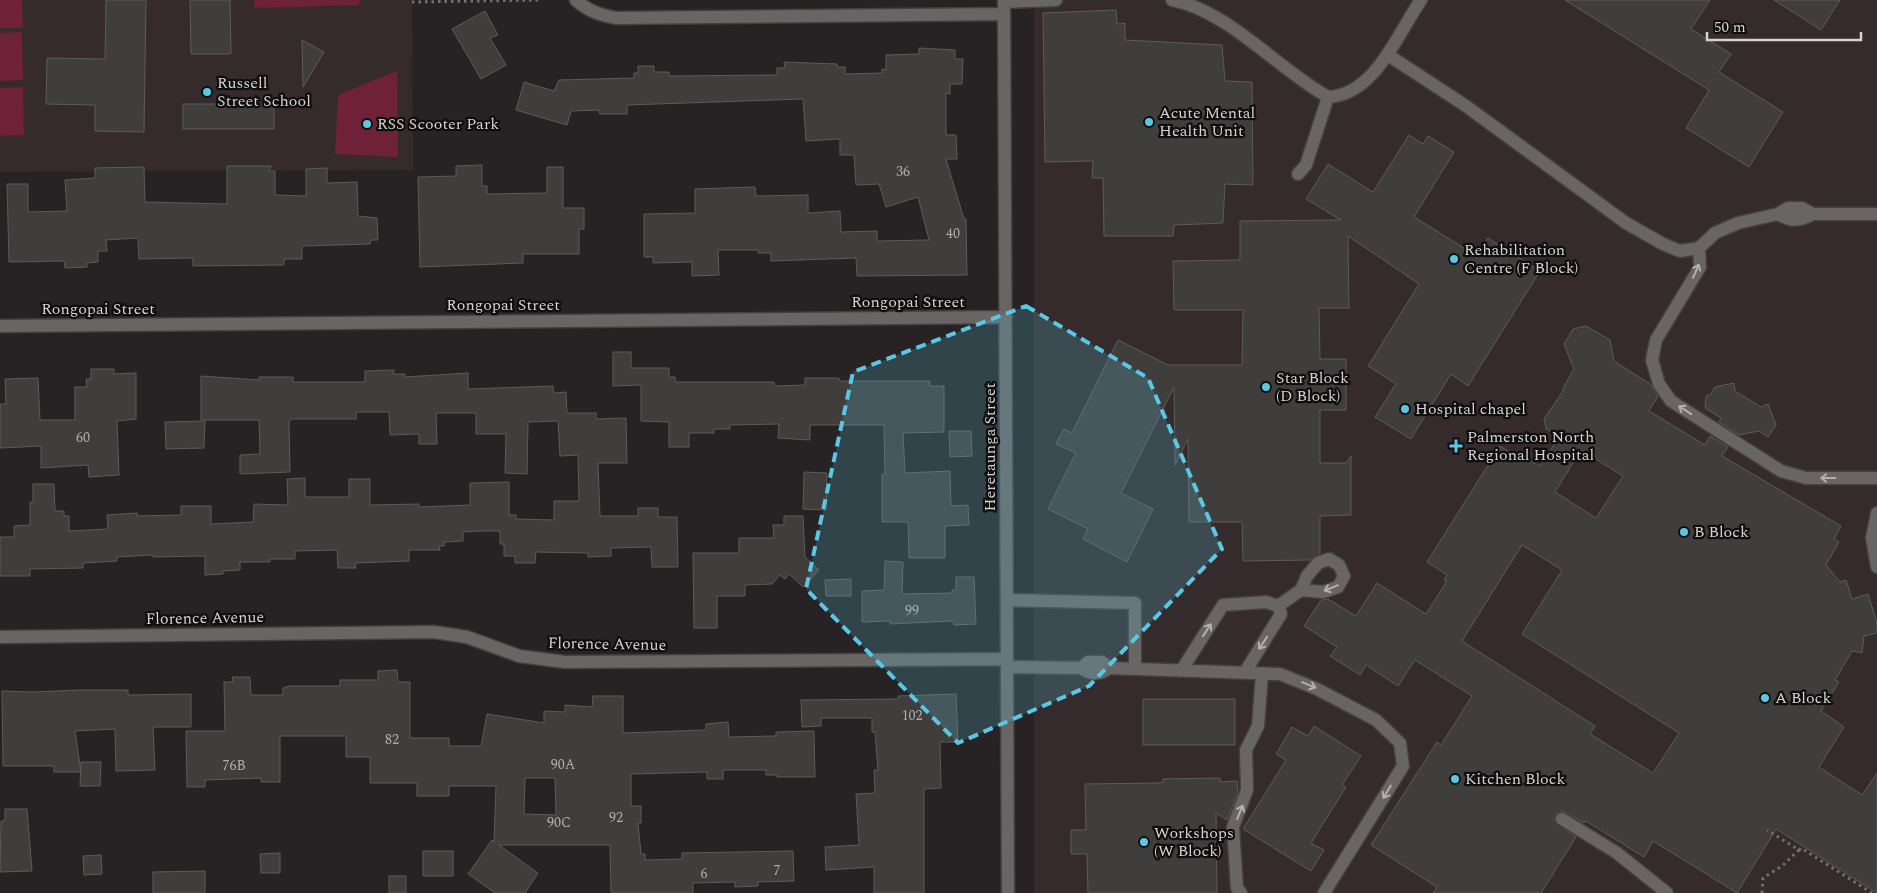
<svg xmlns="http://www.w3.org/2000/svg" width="1877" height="893" font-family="Spectral,serif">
<rect width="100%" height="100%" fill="#272324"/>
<path fill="#352b2d" d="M 0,0 L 412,0 L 413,170 L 0,172 Z
M 1034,0 L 1877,0 L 1877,893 L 1034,893 Z"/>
<path fill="#6f2137" d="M 0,0 L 22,0 L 23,28 L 0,28 Z
M 254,0 L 359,0 L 359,5 L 255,8 Z
M 22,32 L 23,80 L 0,81 L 0,33 Z
M 397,71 L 398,157 L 335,154 L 338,95 Z
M 23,87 L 24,135 L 0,136 L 0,88 Z"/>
<path fill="#403d3d" stroke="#5e5a5b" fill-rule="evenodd" d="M 106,0 L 146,0 L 144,132 L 95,131 L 95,105 L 46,104 L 47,58 L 105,59 Z
M 190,0 L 230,0 L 231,54 L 191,54 Z
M 1565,0 L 1710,0 L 1691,29 L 1731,54 L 1719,72 L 1783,112 L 1749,167 L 1686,128 L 1709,90 Z
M 1774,0 L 1840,0 L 1821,30 Z
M 1116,10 L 1117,24 L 1125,23 L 1125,40 L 1222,45 L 1225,81 L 1252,82 L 1253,185 L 1225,184 L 1223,223 L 1174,225 L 1173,236 L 1104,236 L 1103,178 L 1092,178 L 1093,161 L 1045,162 L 1043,13 Z
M 485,11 L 498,35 L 490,38 L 506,65 L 481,79 L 452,29 Z
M 302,40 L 324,52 L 303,87 Z
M 919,48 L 955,50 L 955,59 L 963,59 L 962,84 L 950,84 L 950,94 L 946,93 L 946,135 L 956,135 L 957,159 L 946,159 L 964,219 L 966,219 L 967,275 L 857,276 L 856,258 L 771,261 L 771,253 L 758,253 L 758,250 L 718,250 L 719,275 L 692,276 L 692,262 L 653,263 L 653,257 L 644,257 L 644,214 L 695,213 L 695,189 L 755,187 L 756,196 L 808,195 L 808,213 L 840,211 L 841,232 L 877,231 L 877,241 L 929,240 L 918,197 L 886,207 L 879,184 L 856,185 L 854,155 L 840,155 L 840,139 L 806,141 L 803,99 L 627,105 L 627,114 L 600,114 L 599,110 L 571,111 L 567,125 L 516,110 L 524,82 L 554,91 L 559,80 L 634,78 L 634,73 L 638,73 L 638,66 L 654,66 L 654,72 L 669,72 L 669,76 L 777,75 L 777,68 L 785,68 L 784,62 L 837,64 L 837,67 L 845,67 L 845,74 L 882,73 L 882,69 L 886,70 L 886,55 L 919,54 Z
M 183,104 L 274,104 L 274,129 L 183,129 Z
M 1409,135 L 1423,144 L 1428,136 L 1454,152 L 1414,217 L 1477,256 L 1488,238 L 1540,271 L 1468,386 L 1451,374 L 1411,439 L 1375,417 L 1396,384 L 1368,366 L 1419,284 L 1348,236 L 1349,308 L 1319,308 L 1320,359 L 1346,359 L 1346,410 L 1320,410 L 1320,463 L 1346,463 L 1351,456 L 1351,515 L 1320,516 L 1320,554 L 1310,560 L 1243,561 L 1242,522 L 1189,522 L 1188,439 L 1175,465 L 1174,387 L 1121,493 L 1153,509 L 1127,562 L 1083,539 L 1088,529 L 1048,509 L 1076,453 L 1056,444 L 1064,429 L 1072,433 L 1118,340 L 1168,365 L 1242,365 L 1243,310 L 1174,310 L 1173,261 L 1240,260 L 1240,221 L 1341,220 L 1306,199 L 1328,164 L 1373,192 Z
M 482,165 L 482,186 L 487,186 L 487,194 L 547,193 L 547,167 L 563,167 L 563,208 L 584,208 L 584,229 L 579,229 L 579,254 L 523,254 L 523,263 L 420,267 L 418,177 L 456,176 L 456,166 Z
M 227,166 L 271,166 L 269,171 L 275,171 L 275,195 L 306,196 L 306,169 L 327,168 L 327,183 L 357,182 L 358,216 L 377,218 L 378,240 L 371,240 L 370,244 L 302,246 L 302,259 L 284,259 L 284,265 L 193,266 L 193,258 L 139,259 L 138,238 L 106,240 L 107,251 L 98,251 L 98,262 L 87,263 L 87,267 L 65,268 L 64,261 L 9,262 L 7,184 L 28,184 L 28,212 L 67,211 L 65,180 L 95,178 L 95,168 L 144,167 L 145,202 L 227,204 Z
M 1586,326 L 1610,340 L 1614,361 L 1650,384 L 1658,396 L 1649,411 L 1705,445 L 1710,436 L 1728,447 L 1722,456 L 1841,526 L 1834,539 L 1839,542 L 1826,565 L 1840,582 L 1846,580 L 1852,599 L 1868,594 L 1877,623 L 1877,633 L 1864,636 L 1862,653 L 1852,651 L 1835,680 L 1839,682 L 1821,711 L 1844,727 L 1819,767 L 1862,795 L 1877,773 L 1877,893 L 1776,829 L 1737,893 L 1653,841 L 1644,857 L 1586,821 L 1584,823 L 1563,811 L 1555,814 L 1555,822 L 1576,837 L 1541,893 L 1433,893 L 1437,887 L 1371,845 L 1437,742 L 1441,745 L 1472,696 L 1415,660 L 1398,686 L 1366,665 L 1360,675 L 1330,656 L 1337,647 L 1304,626 L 1321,600 L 1328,599 L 1356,616 L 1377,583 L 1426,614 L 1447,581 L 1444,580 L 1447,575 L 1427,562 L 1500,446 L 1521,459 L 1523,456 L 1540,466 L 1559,437 L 1546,429 L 1544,419 L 1563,391 L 1563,388 L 1574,369 L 1564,344 L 1573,329 ZM 1581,450 L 1623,476 L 1596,518 L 1555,492 ZM 1522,545 L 1562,570 L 1522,634 L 1679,733 L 1653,773 L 1590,734 L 1595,726 L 1462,641 Z
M 613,352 L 631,352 L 631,368 L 669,368 L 669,377 L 675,377 L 675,382 L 774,382 L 775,386 L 805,385 L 805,378 L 839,378 L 839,381 L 930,381 L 930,386 L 944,386 L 944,432 L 903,433 L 905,473 L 950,471 L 951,506 L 968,505 L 969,525 L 945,526 L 945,558 L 909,558 L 908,522 L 882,522 L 882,474 L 885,474 L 884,425 L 810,425 L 810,440 L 778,438 L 779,424 L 730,425 L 730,429 L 714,429 L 714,433 L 689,433 L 689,447 L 669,447 L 669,422 L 641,421 L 641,385 L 613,386 Z
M 91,369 L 114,369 L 114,374 L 136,373 L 136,419 L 117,421 L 119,475 L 89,477 L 88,465 L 41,468 L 41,446 L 0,448 L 0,404 L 6,404 L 5,379 L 38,378 L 40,420 L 75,420 L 75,387 L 87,387 L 86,379 L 91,379 Z
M 394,370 L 393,374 L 405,374 L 405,377 L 468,373 L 468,389 L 553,386 L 554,393 L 566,392 L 567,413 L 596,413 L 596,419 L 626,418 L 627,463 L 598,463 L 600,516 L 638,516 L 638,508 L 658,508 L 658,517 L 677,517 L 678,567 L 652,567 L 651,547 L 611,548 L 611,556 L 588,557 L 588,553 L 536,552 L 535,563 L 515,563 L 515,556 L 504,556 L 504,544 L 500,544 L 500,531 L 481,531 L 463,532 L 463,541 L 444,542 L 444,546 L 439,546 L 440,550 L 409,550 L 409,561 L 355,563 L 356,568 L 338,568 L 337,550 L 295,551 L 295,559 L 270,559 L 270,562 L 240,562 L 240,570 L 223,571 L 223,574 L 205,575 L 205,556 L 153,557 L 153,555 L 117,557 L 117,561 L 83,563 L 83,568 L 30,569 L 30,576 L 0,576 L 0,537 L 14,537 L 14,526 L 30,525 L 30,502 L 33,503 L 33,484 L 54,484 L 55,511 L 64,511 L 64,516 L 69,516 L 69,531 L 108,529 L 107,515 L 137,513 L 137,516 L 181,515 L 181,506 L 211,506 L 211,524 L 253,522 L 254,504 L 288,505 L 287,479 L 305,478 L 305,497 L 349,497 L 349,479 L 370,479 L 370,505 L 419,504 L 419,507 L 470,505 L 470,483 L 509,482 L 509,515 L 516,515 L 516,519 L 554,520 L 554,501 L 579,501 L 578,455 L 560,456 L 558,421 L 528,422 L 527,474 L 505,473 L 506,434 L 476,434 L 476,413 L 436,413 L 437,444 L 419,444 L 419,434 L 390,435 L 389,412 L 356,412 L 356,419 L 293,419 L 289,421 L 290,472 L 240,474 L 240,455 L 260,454 L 259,420 L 201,420 L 201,376 L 259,380 L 259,377 L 293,377 L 293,382 L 365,382 L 365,371 Z
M 1734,383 L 1735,391 L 1761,407 L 1768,404 L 1776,425 L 1768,437 L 1759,431 L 1739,435 L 1719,422 L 1721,418 L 1705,408 L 1706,396 L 1711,394 L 1715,387 Z
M 205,421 L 204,448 L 166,449 L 165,422 Z
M 949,431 L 971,431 L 972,456 L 950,457 Z
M 804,472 L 827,473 L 826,510 L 803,509 Z
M 784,516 L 803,516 L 805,557 L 819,570 L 803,587 L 789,574 L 785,579 L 780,575 L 772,584 L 745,585 L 745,596 L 717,596 L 717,628 L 694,628 L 693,553 L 739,553 L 739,538 L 774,538 L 773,525 L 784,525 Z
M 885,561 L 903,562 L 902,594 L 952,593 L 952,590 L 956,590 L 956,577 L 974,577 L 976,624 L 954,625 L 953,621 L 890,624 L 890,621 L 862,622 L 862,591 L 884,590 Z
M 851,579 L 851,596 L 826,596 L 825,580 Z
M 397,670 L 398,682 L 410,682 L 410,738 L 449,738 L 449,746 L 481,746 L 487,714 L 544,723 L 544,711 L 565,712 L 565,705 L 592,707 L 593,696 L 623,696 L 623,733 L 706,730 L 706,724 L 728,722 L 729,737 L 776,736 L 776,732 L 814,731 L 815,777 L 777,777 L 777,775 L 766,775 L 766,770 L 723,770 L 723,779 L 707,779 L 707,772 L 631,774 L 631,806 L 641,806 L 641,823 L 638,823 L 641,854 L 645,854 L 645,860 L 682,859 L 682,853 L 793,851 L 794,881 L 758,882 L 758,886 L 735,887 L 735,882 L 693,883 L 693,893 L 617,893 L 611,892 L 610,845 L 499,845 L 538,873 L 525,893 L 495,893 L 468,874 L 492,840 L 494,842 L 496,786 L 449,786 L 449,796 L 417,796 L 417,783 L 370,783 L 370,757 L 346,757 L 346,736 L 280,736 L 280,782 L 261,782 L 261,778 L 205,780 L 205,787 L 187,787 L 186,731 L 225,731 L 224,682 L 233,682 L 232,677 L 250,677 L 251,695 L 283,695 L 283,688 L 289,686 L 340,686 L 340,680 L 378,680 L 378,671 ZM 525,778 L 555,778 L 556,815 L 524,814 Z
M 79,690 L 128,690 L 128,695 L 191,694 L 191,727 L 153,727 L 155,770 L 116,771 L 115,729 L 75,731 L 81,772 L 54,772 L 54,766 L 3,766 L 2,691 L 32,692 Z
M 956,694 L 958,742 L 940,742 L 941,788 L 924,789 L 924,893 L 874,893 L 874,867 L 826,870 L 825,847 L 859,845 L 856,794 L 875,793 L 874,770 L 878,770 L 875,732 L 872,732 L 872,718 L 821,718 L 821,726 L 802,727 L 801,700 L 898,699 L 898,696 Z
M 1143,699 L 1235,699 L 1235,745 L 1143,745 Z
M 1314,726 L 1361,756 L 1342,785 L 1346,787 L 1311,843 L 1324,850 L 1311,871 L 1243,829 L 1286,760 L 1276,754 L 1292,727 L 1308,736 Z
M 81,762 L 101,762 L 100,786 L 80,786 Z
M 1220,778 L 1220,782 L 1237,781 L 1238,792 L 1227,820 L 1216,813 L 1217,893 L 1088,893 L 1087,854 L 1071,854 L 1071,830 L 1086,830 L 1085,784 L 1158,783 L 1163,782 L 1163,779 Z
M 5,809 L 27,809 L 32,871 L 0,872 L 1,821 L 5,820 Z
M 423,851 L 453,851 L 453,876 L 423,876 Z
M 280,853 L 280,873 L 261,873 L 260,854 Z
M 101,855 L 102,874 L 84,875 L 83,856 Z
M 205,871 L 205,893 L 153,893 L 153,872 Z
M 389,876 L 406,876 L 406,893 L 389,893 Z"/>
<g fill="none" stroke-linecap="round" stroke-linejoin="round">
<defs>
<path id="minor" d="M 576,0 C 588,11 600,15 616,18 L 1004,14
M 1004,0 L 1008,893
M 1172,0 C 1227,10 1278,69 1328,97
M 1004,2 L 1056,0
M 1388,55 L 1466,106 L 1626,223 L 1663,244 L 1680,251 L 1699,248 L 1715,233 L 1738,223 L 1778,214 L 1788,208 L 1802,208 L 1813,214 L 1877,214
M 1298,174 L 1306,165 L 1328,97 C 1375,95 1398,33 1421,0
M 1778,214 C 1791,222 1800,221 1813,214
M 1699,248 L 1700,267 L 1656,340 L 1652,360 L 1659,384 L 1671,401 L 1781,471 L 1806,478 L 1877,478
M 0,326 L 1006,317
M 1877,513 L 1872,538 L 1877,567
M 1007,600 L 1135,603 L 1135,668
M 1278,606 L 1301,590 L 1307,576 L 1318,563 L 1329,559 L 1339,565 L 1344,576 L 1338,587 L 1323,592 L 1301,590
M 0,637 L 434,632 L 467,637 L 519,656 L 565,662 L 1007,659
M 1007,667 L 1081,668 C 1091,674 1099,676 1109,668 L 1280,674 L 1317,689 L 1376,720 L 1400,743 L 1403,766 L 1324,893
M 1081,668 L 1088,662 L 1102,662 L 1109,668
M 1181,671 L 1223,605 L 1266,602 L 1278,606
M 1245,672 L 1281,614 L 1278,606
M 1562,819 L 1617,853 L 1667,893
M 1241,893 L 1237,888 L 1233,827 L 1247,790 L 1246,750 L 1258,726 L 1262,674"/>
</defs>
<use href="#minor" stroke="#424040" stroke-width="15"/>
<path stroke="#737070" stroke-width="3" stroke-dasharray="2.5 4" stroke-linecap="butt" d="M 412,2 L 539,0
M 1799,850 L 1801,848 L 1872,893
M 1762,893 L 1763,878 L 1782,866 L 1799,850 L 1767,830"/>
<use href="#minor" stroke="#696565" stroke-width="12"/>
</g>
<defs><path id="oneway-shaft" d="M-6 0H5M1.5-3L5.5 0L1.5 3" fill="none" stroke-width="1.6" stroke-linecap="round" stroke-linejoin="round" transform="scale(1.25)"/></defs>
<g stroke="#b4b1b1">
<use href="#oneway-shaft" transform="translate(1696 271) rotate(-66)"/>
<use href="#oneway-shaft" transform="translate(1685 410) rotate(-146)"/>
<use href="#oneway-shaft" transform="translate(1828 478) rotate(-180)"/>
<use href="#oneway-shaft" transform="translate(1331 588) rotate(158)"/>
<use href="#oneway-shaft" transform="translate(1207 630) rotate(-57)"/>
<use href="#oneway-shaft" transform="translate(1263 643) rotate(123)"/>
<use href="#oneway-shaft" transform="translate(1309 685) rotate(22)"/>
<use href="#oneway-shaft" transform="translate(1387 792) rotate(121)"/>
<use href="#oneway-shaft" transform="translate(1240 812) rotate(-68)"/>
</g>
<path fill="#59c8e5" fill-opacity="0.2" stroke="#59c8e5" stroke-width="4" stroke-dasharray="10 6" stroke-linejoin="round" d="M 1026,306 L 1148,378 L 1222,549 L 1089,686 L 958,743 L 806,589 L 853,372 Z"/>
<g fill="#59c8e5" stroke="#0f0d0d" stroke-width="2">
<circle cx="207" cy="92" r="5"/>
<circle cx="1149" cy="122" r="5"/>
<circle cx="367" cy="124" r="5"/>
<circle cx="1454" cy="259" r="5"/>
<circle cx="1266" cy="387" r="5"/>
<circle cx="1405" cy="409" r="5"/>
<path d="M1453.5 438.5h5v5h5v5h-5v5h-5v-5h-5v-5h5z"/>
<circle cx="1684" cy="532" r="5"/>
<circle cx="1765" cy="698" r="5"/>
<circle cx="1455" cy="779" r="5"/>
<circle cx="1144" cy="842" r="5"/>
</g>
<g text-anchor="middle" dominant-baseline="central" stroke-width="4.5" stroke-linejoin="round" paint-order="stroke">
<g font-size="14" fill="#afadad">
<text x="903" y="171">36</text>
<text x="953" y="233">40</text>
<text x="83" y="437">60</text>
<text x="912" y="610">99</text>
<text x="912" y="715">102</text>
<text x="392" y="739">82</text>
<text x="563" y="764">90A</text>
<text x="234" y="765">76B</text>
<text x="616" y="817">92</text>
<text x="559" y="822">90C</text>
<text x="777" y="870">7</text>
<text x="704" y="873">6</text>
</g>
<g font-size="16" fill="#d4d2d2" stroke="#0f0d0d" text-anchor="start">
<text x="217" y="83">Russell<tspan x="217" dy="18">Street School</tspan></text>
<text x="1159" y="113">Acute Mental<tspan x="1159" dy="18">Health Unit</tspan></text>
<text x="377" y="124">RSS Scooter Park</text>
<text x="1464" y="250">Rehabilitation<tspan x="1464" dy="18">Centre (F Block)</tspan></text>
<text x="1276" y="378">Star Block<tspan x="1276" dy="18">(D Block)</tspan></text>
<text x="1415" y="409">Hospital chapel</text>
<text x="1467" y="437">Palmerston North<tspan x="1467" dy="18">Regional Hospital</tspan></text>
<text x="1694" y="532">B Block</text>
<text x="1775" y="698">A Block</text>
<text x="1465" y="779">Kitchen Block</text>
<text x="1154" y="833">Workshops<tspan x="1154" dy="18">(W Block)</tspan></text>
</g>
<g font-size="16" fill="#d4d2d2" stroke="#0f0d0d">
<text x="908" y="302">Rongopai Street</text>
<text x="503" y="305">Rongopai Street</text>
<text x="98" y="309">Rongopai Street</text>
<text transform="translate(990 447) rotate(-90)">Heretaunga Street</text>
<text transform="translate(205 618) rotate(-1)">Florence Avenue</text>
<text transform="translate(607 644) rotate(1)">Florence Avenue</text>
</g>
</g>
<path d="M1707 32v8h154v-8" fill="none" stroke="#d4d2d2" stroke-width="2.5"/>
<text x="1714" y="32" font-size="15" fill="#d4d2d2" stroke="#0f0d0d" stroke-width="4" paint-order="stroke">50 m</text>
</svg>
